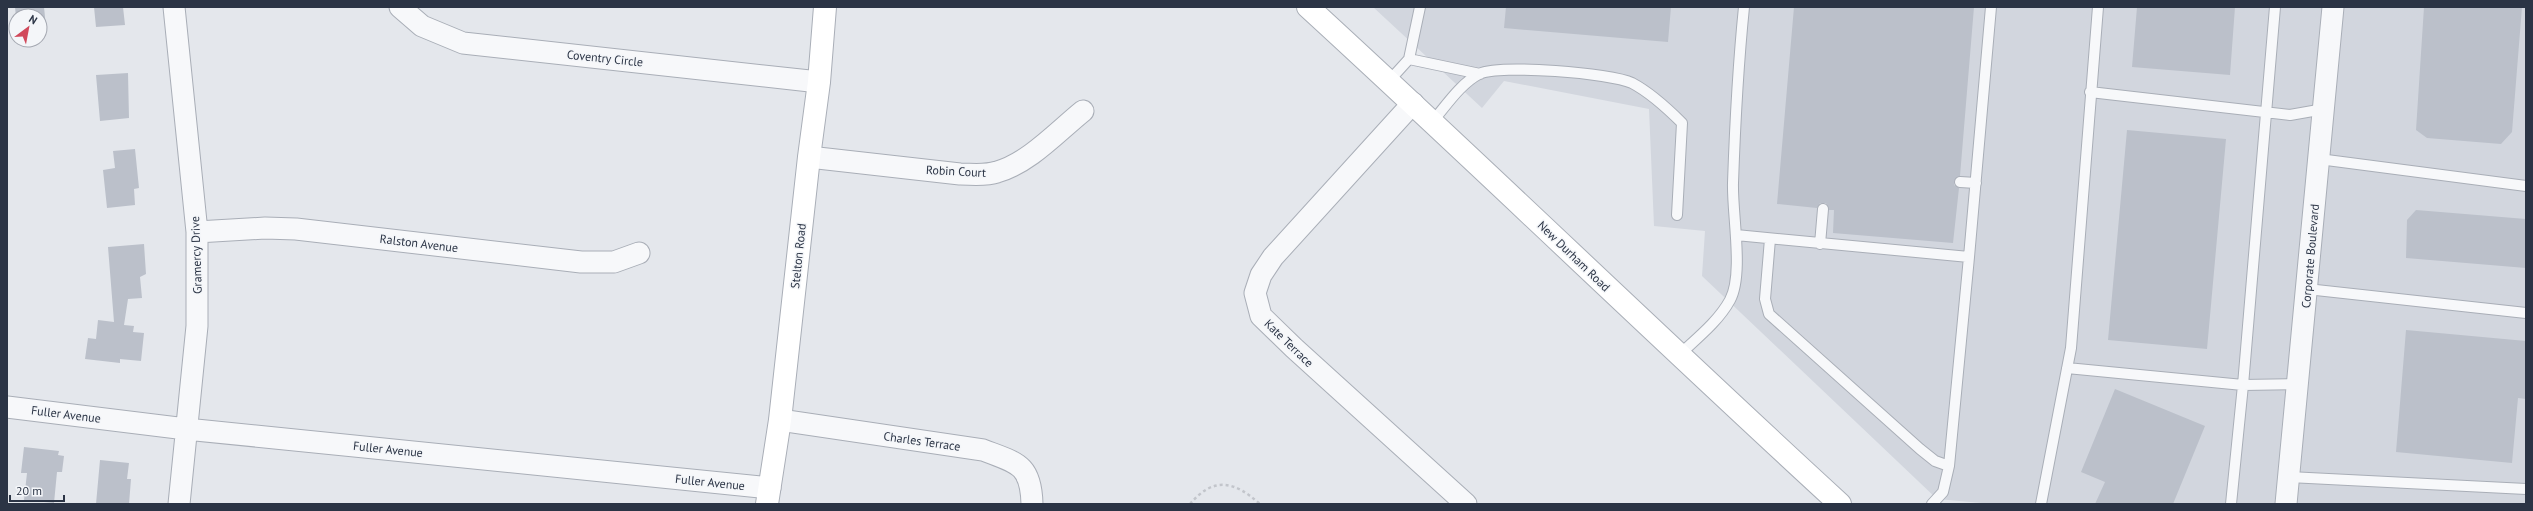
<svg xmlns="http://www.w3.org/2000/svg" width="2533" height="511" font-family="'PT Sans',sans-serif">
<rect width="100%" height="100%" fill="#e4e7ec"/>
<path fill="#d2d6de" d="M 1373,7 L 2526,7 L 2526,504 L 1993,504 L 1937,499 L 1702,276 L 1705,231 L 1654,226 L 1649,109 L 1504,81 L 1482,108 Z"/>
<path fill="#bbc0ca" d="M 15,7 L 44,7 L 46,27 L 40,27 L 40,16 L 16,17 Z
M 94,7 L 123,7 L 125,25 L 96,27 Z
M 1506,7 L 1671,7 L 1668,42 L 1504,28 Z
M 1794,7 L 1974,7 L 1960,176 L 1954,181 L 1954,185 L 1959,188 L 1953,243 L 1833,233 L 1834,210 L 1829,210 L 1826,203 L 1820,203 L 1817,208 L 1777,204 Z
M 2137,7 L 2235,7 L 2230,75 L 2132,67 Z
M 2424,7 L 2522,7 L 2512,132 L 2501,144 L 2427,138 L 2416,130 Z
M 128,73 L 129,118 L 100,121 L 96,75 Z
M 2127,130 L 2226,139 L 2207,349 L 2108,340 Z
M 135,149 L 139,188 L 134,189 L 135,205 L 107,208 L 103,170 L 115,168 L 113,151 Z
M 2416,210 L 2526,219 L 2526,268 L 2406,258 L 2407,220 Z
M 144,244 L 146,274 L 140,277 L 142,298 L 128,299 L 124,325 L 134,326 L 133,332 L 144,333 L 141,361 L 120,359 L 120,363 L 85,359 L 88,338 L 96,339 L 98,320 L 114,322 L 108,247 Z
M 2406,330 L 2526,341 L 2526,399 L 2518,398 L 2512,463 L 2396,452 Z
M 2115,389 L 2205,426 L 2173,504 L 2095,504 L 2105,482 L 2081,472 Z
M 24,447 L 59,451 L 58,455 L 64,456 L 62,472 L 57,472 L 54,503 L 24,500 L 27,473 L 21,473 Z
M 100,460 L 129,463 L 127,479 L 131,479 L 129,504 L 96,504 Z"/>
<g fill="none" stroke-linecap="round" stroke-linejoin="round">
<defs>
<path id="service" d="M 1409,59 L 1480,74
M 1389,81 L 1409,59 L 1420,7
M 2090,92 L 2290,115 L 2324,109
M 1432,122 C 1446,106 1460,84 1479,74 C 1500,64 1611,73 1632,83 C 1651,93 1667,108 1682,123 L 1677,215
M 2319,159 L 2526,186
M 1960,182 L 1976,183
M 1736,235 L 1969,257 L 1991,7
M 1770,239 L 1765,299 L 1769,314 L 1920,449 L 1935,461 L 1949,466
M 1820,244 L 1823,209
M 2307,289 L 2526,313
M 1678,356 C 1696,339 1718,322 1730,300 C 1744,274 1732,214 1733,183 C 1735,124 1738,66 1744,7
M 2067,368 L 2243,385 L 2275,7
M 2289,477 L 2526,489
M 1932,504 L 1943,492 L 1949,466 L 1969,257
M 2041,504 L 2071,348 L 2098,7
M 2231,504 L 2243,385 L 2298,384"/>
<path id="minor" d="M 174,7 L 197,232 L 197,326 L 179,504
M 400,7 L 422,26 L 463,43 L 819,82
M 1413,103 L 1273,257 L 1261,275 L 1255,293 L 1261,316 L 1294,348 L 1466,504
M 809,157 L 960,174 C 972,174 985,176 997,172 C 1029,163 1057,132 1083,111
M 197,232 L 265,228 L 296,229 L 581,262 L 614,262 L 639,253
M 7,407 L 186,429 L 770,488
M 780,420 L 983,450 C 1017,463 1031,464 1032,504
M 2286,504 L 2333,7"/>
<path id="secondary" d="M 1308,7 C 1487,171 1661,340 1840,504
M 767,504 L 780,420 L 809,157 L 819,82 L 825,7"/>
</defs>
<use href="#service" stroke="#a9aeb7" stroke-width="12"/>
<use href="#minor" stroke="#a9aeb7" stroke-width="23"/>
<use href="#secondary" stroke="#a9aeb7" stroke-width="24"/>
<path stroke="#c2c5cb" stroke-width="2.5" stroke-dasharray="3 3" stroke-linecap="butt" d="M 1190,504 C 1214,476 1234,481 1260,504"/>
<use href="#service" stroke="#f7f8fa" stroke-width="10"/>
<use href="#minor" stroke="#f7f8fa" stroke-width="21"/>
<use href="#secondary" stroke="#fff" stroke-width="22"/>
</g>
<g text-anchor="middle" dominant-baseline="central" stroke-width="3" stroke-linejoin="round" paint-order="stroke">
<g font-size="12" fill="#2b3445" stroke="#f4f6f9">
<text transform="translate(605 58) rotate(6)">Coventry Circle</text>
<text transform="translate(956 171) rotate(3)">Robin Court</text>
<text transform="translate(419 243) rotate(7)">Ralston Avenue</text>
<text transform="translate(196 255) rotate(-92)">Gramercy Drive</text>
<text transform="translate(798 256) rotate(-84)">Stelton Road</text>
<text transform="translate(1574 256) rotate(44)">New Durham Road</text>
<text transform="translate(2310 256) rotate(-85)">Corporate Boulevard</text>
<text transform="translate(1289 343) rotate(44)">Kate Terrace</text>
<text transform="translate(66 414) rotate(7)">Fuller Avenue</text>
<text transform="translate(922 441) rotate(8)">Charles Terrace</text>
<text transform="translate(388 449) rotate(6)">Fuller Avenue</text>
<text transform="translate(710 482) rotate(6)">Fuller Avenue</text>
</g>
</g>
<rect width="2533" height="511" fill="none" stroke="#2b3445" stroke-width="16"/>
<g transform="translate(28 28) rotate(32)"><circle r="19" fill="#f4f6f9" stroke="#a4a8b1"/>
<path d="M0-3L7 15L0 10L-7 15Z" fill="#d1495b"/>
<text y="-6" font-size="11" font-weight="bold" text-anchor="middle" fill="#2b3445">N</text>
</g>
<path d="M10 495v6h54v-6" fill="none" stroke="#2b3445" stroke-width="2"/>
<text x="16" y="495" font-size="12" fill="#2b3445" stroke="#f4f6f9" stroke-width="3" paint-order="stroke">20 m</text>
</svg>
